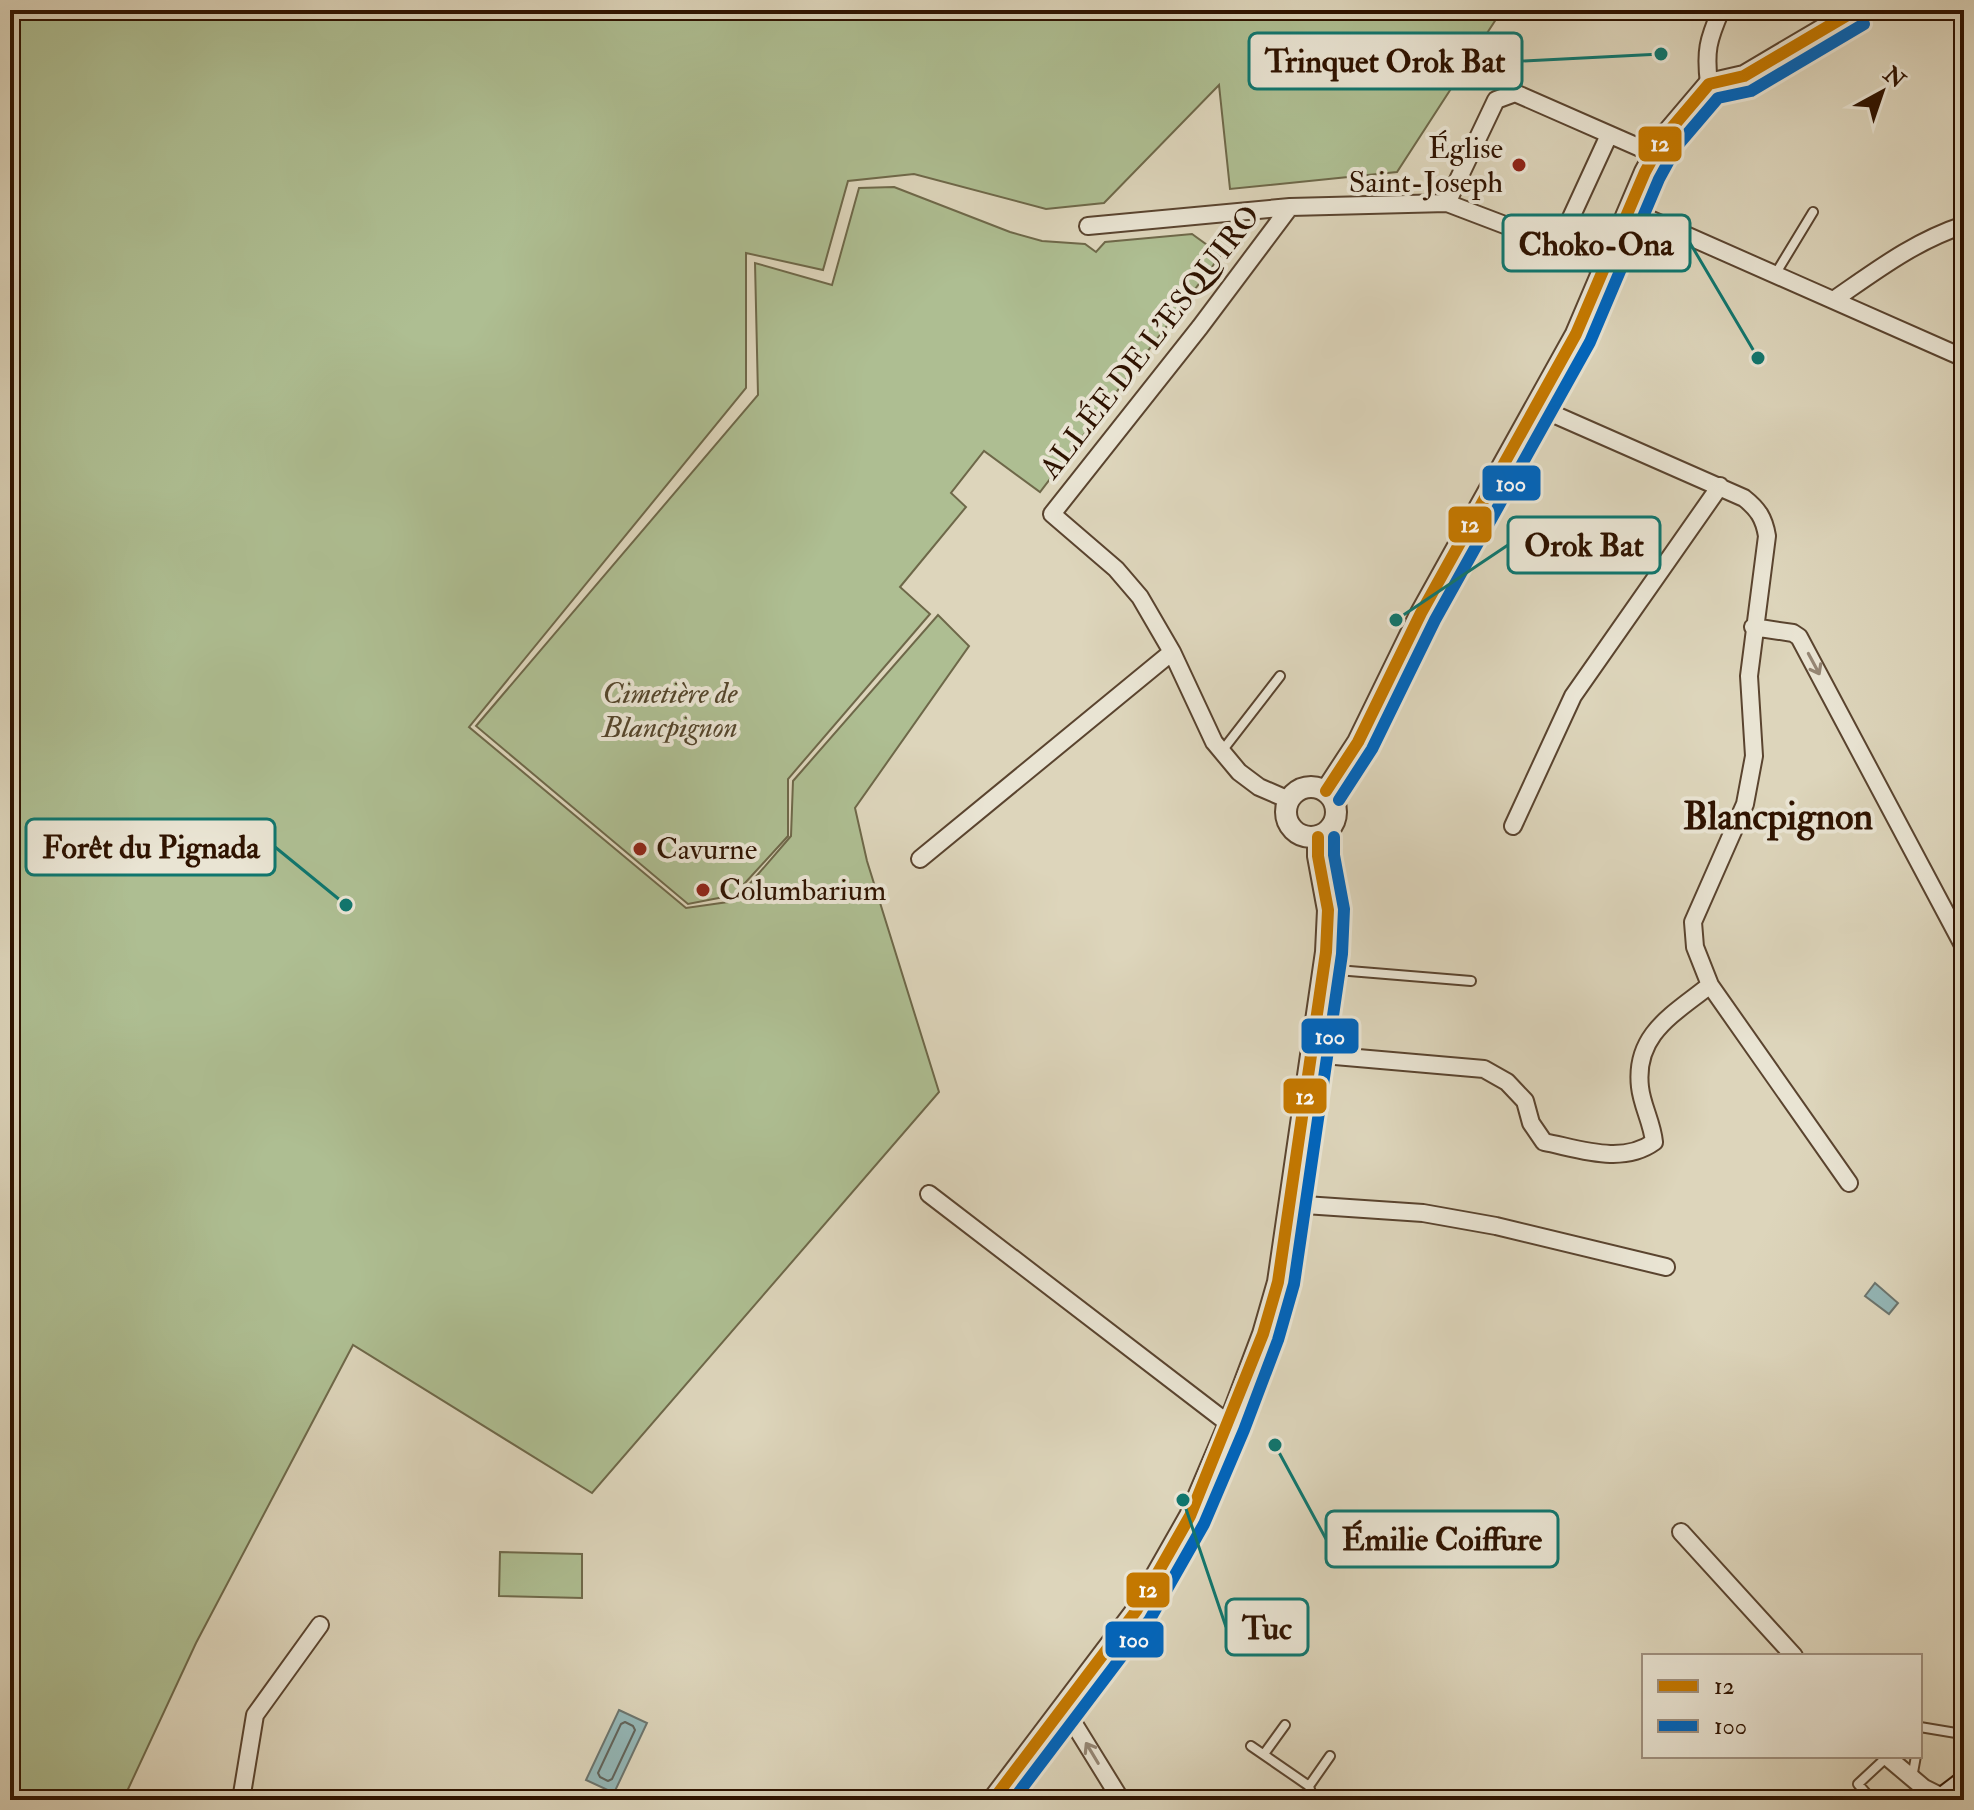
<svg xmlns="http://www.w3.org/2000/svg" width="1974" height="1810" font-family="'IM FELL Double Pica',serif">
<rect width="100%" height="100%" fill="#ddd5bb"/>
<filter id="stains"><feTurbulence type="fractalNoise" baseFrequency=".0025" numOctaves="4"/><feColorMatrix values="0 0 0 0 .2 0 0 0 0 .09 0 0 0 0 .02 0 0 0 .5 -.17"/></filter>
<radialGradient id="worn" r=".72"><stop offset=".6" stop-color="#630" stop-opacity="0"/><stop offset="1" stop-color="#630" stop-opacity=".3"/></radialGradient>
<path fill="#aebe92" stroke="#6e6849" stroke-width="2" d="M 10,10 L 1502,10 L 1397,172 L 1230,189 L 1219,85 L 1104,203 L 1046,209 L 914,174 L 848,181 L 823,270 L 746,253 L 746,388 L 469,727 L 686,908 L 735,901 L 791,836 L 793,781 L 938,615 L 969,646 L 855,808 L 867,861 L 939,1092 L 592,1493 L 353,1345 L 196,1643 L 123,1800 L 10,1800 Z
M 894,187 L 1010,232 L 1042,241 L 1085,244 L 1096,252 L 1105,242 L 1192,234 L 1221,255 L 1040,492 L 984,451 L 951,493 L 966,507 L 900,587 L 930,614 L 788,779 L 788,836 L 734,895 L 688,904 L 476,726 L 758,395 L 755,263 L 832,285 L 859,188 Z
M 500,1552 L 582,1554 L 582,1598 L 499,1596 Z"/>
<path fill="#94b7b7" stroke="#6c756e" stroke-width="2" d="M 1875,1283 L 1898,1303 L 1889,1314 L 1865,1296 Z
M 619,1710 L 647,1723 L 614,1793 L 586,1780 Z"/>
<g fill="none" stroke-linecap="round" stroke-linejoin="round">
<path stroke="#62655c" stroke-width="2" d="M 625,1722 L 633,1726 L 635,1730 L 612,1779 L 608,1781 L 600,1777 L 598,1773 L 621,1724 Z"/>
<defs>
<path id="service" d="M 1776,273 L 1813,212
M 1222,751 L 1280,676
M 1325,969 L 1471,981
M 1920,1727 L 1956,1733
M 1251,1746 L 1309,1786 L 1313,1800
M 1264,1754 L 1285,1725
M 1912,1778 L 1916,1756
M 1309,1786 L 1330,1756
M 1872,1800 L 1858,1784 L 1887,1757"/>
<path id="minor" d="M 1709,84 C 1705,51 1708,40 1721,10
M 1447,203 L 1496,100 L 1515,93 L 1654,154
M 1629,210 L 1964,358
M 1088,226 L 1290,207
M 1557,248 L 1609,135
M 1835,299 C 1877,270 1915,241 1964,225
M 1535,406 L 1744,498 C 1758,509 1764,518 1767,536 L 1749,676 L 1754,756 L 1745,804 L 1693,922 L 1695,947 L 1710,985 L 1849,1183
M 1753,627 L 1793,633 L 1799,637 L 1964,947
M 1289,800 L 1259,787 L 1239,772 L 1214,742 L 1172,652 L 1140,597 L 1116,569 L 1052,514 L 1200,327 L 1290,207 L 1447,203 L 1510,227 L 1606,269
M 1513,826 L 1573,696 L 1720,486
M 920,859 L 1172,652
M 1312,1054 L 1484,1069 L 1507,1082 L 1525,1101 L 1531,1123 L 1544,1142 C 1580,1149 1622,1165 1654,1142 C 1652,1122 1642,1106 1640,1087 C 1634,1034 1674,1014 1710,985
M 929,1194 L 1229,1424
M 1290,1204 L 1423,1213 L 1496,1226 L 1666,1267
M 1681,1532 L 1794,1656
M 1063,1706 L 1121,1800
M 1886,1756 L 1924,1788 L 1944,1798
M 241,1800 L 255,1715 L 320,1625"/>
<path id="tertiary" d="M1286 812a25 25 0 1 1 50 0a25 25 0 1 1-50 0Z
M 1326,791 L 1358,742 L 1421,613 L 1576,334 L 1645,172 L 1664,137 L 1709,84 L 1744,76 L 1856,10
M 993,1800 L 1136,1611 L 1190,1516 L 1229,1424 L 1263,1334 L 1278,1282 L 1326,952 L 1328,910 L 1318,856 L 1318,837"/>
<path id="secondary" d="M 1943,1800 L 1964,1784"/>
</defs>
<use href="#service" stroke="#5a442f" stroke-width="12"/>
<use href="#minor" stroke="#5a442f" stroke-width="20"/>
<use href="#tertiary" stroke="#5a442f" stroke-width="24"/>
<use href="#secondary" stroke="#2f1300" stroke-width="28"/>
<use href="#service" stroke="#e9e4d3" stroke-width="8"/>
<use href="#minor" stroke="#e9e4d3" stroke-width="16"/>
<use href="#tertiary" stroke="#e9e4d3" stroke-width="20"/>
<use href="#secondary" stroke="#e9e4d3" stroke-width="24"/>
<defs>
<path id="bus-1" d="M 1326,791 L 1358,742 L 1421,613 L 1576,334 L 1645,172 L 1664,137 L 1709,84 L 1744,76 L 1856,10
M 993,1800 L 1136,1611 L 1190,1516 L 1263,1334 L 1278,1282 L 1326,952 L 1328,910 L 1318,856 L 1318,837"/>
<path id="bus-2" d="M 1339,800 L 1372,749 L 1435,620 L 1590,342 L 1659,179 L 1677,146 L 1718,98 L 1751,91 L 1864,24
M 1013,1800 L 1150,1619 L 1204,1524 L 1244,1430 L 1278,1340 L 1294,1284 L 1342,954 L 1344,909 L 1334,855 L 1334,837"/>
</defs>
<use href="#bus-1" stroke="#e9e4d3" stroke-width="18"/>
<use href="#bus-2" stroke="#e9e4d3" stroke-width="18"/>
<use href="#bus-1" stroke="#c47800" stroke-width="12"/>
<use href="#bus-2" stroke="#0065bd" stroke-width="12"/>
</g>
<defs><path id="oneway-shaft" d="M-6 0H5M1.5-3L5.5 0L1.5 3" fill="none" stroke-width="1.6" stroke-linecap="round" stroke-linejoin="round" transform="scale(2)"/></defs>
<g stroke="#958674">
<use href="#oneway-shaft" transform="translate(1814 664) rotate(62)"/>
<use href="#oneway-shaft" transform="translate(1092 1753) rotate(-121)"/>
</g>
<g fill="#8f2418" stroke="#e9e4d3" stroke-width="3">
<circle cx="1519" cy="165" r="8"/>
<circle cx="640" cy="849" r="8"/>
<circle cx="703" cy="890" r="8"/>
</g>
<g text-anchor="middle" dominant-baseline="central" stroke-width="8" stroke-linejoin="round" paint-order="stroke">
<g font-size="30" fill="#2f1300" stroke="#e9e4d3" text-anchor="start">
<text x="1503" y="148" text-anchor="end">Église<tspan x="1503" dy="34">Saint-Joseph</tspan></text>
<text x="656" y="849">Cavurne</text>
<text x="719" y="890">Columbarium</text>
</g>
<g font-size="30" fill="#2f1300" stroke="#e9e4d3">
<text transform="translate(1150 342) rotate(-52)">ALLÉE DE L'ESQUIRO</text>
</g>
<g font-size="30" font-style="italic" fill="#55462c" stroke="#e9e4d3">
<text x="670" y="693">Cimetière de<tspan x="670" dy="34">Blancpignon</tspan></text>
</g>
<g font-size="38" font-weight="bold" fill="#2f1300" stroke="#e9e4d3">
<text x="1778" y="817">Blancpignon</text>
</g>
</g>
<path fill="none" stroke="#0f766e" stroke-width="3" d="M1661 54L1522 61M1758 358L1690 243M1396 620L1508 545M346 905L275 847M1275 1445L1326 1539M1183 1500L1226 1627"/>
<g fill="#0f766e" stroke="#e9e4d3" stroke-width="3">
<circle cx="1661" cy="54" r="8"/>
<circle cx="1758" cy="358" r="8"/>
<circle cx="1396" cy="620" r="8"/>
<circle cx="346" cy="905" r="8"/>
<circle cx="1275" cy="1445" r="8"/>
<circle cx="1183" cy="1500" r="8"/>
</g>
<g fill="#e9e4d3" stroke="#0f766e" stroke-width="3">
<rect x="1249" y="33" width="273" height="56" rx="8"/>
<rect x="1503" y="215" width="187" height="56" rx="8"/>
<rect x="1508" y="517" width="152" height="56" rx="8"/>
<rect x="26" y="819" width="249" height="56" rx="8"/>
<rect x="1326" y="1511" width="232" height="56" rx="8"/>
<rect x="1226" y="1599" width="82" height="56" rx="8"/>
</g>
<g font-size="32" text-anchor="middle" font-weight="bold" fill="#2f1300">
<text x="1385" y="72">Trinquet Orok Bat</text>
<text x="1596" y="255">Choko-Ona</text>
<text x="1584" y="556">Orok Bat</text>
<text x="151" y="858">Forêt du Pignada</text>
<text x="1442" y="1550">Émilie Coiffure</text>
<text x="1267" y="1639">Tuc</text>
</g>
<g stroke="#e9e4d3" stroke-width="3">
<rect x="1637" y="125" width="46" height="38" rx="8" fill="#c47800"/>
<rect x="1481" y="464" width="61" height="38" rx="8" fill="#0065bd"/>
<rect x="1447" y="505" width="46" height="39" rx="8" fill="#c47800"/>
<rect x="1300" y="1017" width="60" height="38" rx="8" fill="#0065bd"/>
<rect x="1282" y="1077" width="46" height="38" rx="8" fill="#c47800"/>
<rect x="1125" y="1571" width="46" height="38" rx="8" fill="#c47800"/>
<rect x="1104" y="1620" width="61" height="39" rx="8" fill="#0065bd"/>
</g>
<g font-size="22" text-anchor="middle" font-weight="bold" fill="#fff">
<text x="1660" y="151">12</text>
<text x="1511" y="491">100</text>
<text x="1470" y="532">12</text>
<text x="1330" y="1044">100</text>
<text x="1305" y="1104">12</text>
<text x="1148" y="1597">12</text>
<text x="1134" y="1647">100</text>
</g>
<rect width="1974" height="1810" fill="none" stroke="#ddd5bb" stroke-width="40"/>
<rect x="12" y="12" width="1950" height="1786" fill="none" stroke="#2f1300" stroke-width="4"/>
<rect x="20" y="20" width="1934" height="1770" fill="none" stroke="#2f1300" stroke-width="2"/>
<rect x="1642" y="1654" width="280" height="104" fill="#e9e4d3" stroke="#9f907f" stroke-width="2"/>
<rect x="1658" y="1680" width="40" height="12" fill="#c47800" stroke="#9f907f" stroke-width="2"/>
<text x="1714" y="1694" font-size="24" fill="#2f1300">12</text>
<rect x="1658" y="1720" width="40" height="12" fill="#0065bd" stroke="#9f907f" stroke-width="2"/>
<text x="1714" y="1734" font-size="24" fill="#2f1300">100</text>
<g transform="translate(1882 92) rotate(40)" stroke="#e9e4d3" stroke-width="6" paint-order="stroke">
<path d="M0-6L14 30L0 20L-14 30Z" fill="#2f1300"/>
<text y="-12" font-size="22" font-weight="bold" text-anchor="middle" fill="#2f1300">N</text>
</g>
<rect width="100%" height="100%" filter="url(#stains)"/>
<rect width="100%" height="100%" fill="url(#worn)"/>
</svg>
